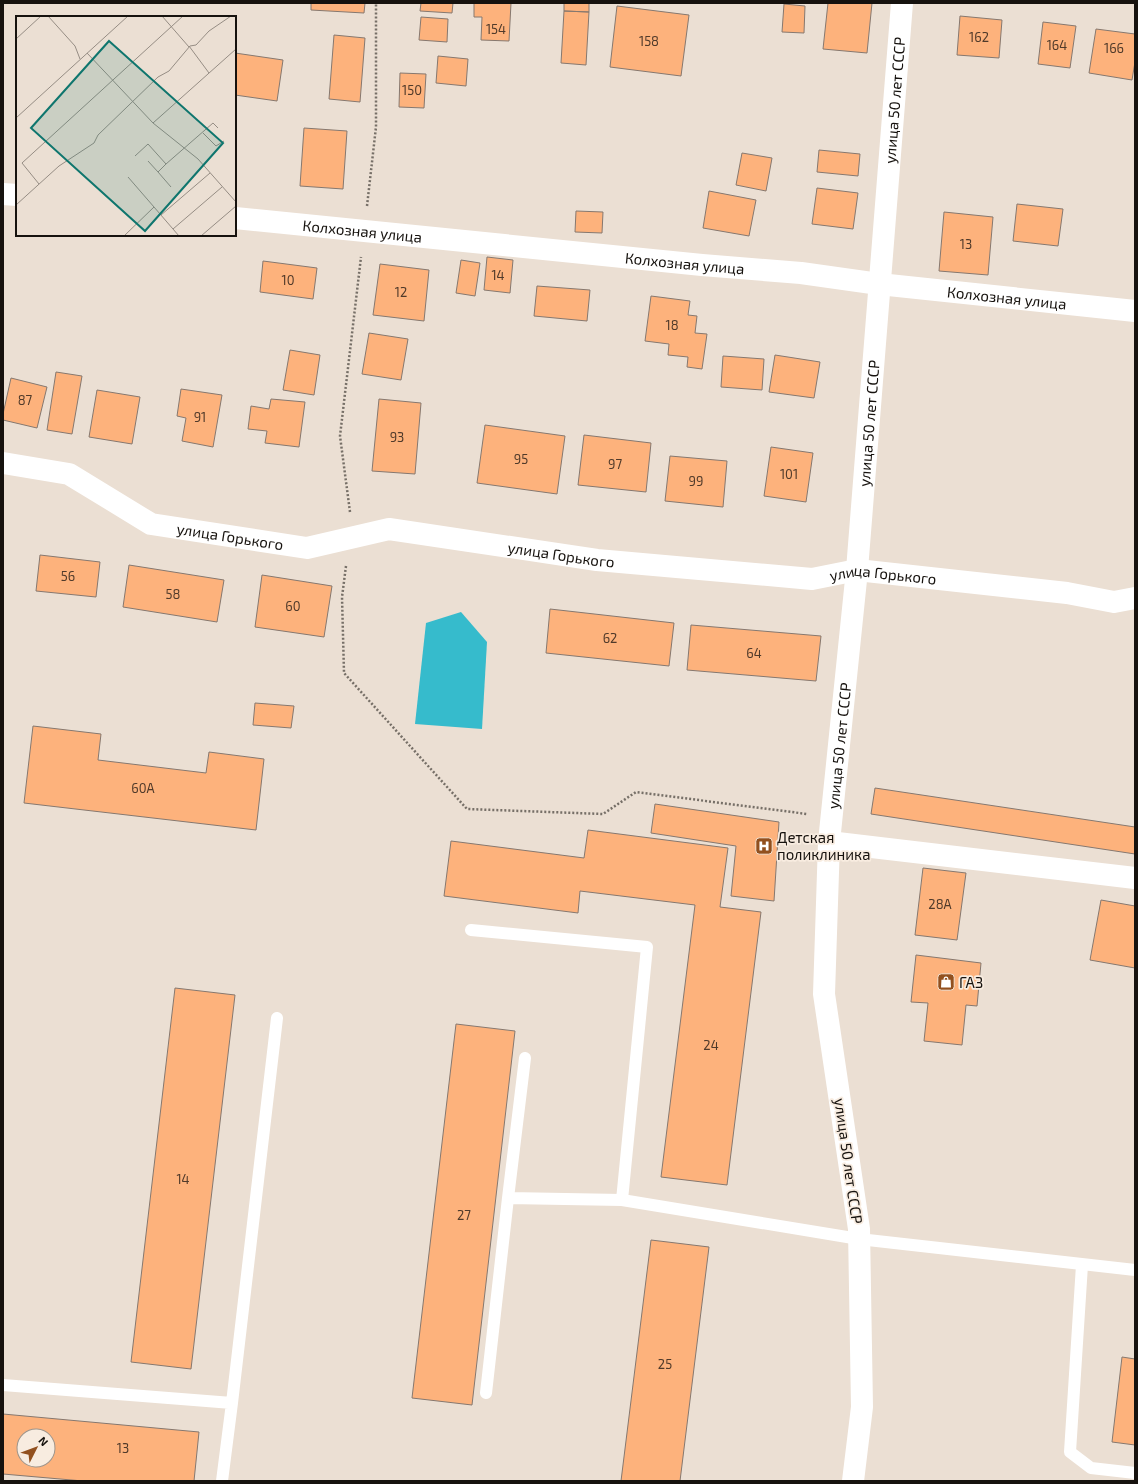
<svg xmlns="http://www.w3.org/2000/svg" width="1138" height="1484" font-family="'Exo 2',sans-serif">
<rect width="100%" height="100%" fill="#ebdfd3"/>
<path fill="#36bbcc" d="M 461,612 L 487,642 L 482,729 L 415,724 L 426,623 Z"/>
<path fill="#fdb27c" stroke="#86786f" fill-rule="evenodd" d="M 311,3 L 365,3 L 364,13 L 311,10 Z
M 421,3 L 453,3 L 452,13 L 420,11 Z
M 474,3 L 511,3 L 509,41 L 481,40 L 482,17 L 474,17 Z
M 564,3 L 589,3 L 589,12 L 564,11 Z
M 828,3 L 872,3 L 867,53 L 823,49 Z
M 784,4 L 805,6 L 804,33 L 782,32 Z
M 617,6 L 689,15 L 681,76 L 610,67 Z
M 564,11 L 589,12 L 586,65 L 561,63 Z
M 960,16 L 1002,20 L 999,58 L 957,55 Z
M 421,17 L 448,19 L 447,42 L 419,40 Z
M 1043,22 L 1076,26 L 1070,68 L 1038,64 Z
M 1096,29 L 1135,34 L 1135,62 L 1132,80 L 1089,73 Z
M 334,35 L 365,38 L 360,102 L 329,99 Z
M 235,53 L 283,60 L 277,101 L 235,95 Z
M 438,56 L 468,59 L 466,86 L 436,83 Z
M 400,73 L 426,74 L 424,108 L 399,107 Z
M 304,128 L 347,131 L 343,189 L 300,186 Z
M 819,150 L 860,154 L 858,176 L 817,172 Z
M 742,153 L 772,158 L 766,191 L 736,185 Z
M 817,188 L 858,193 L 853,229 L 812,224 Z
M 709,191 L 756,200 L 749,236 L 703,228 Z
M 1017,204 L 1063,209 L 1058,246 L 1013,241 Z
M 576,211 L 603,212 L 602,233 L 575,232 Z
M 944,212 L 993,217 L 988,275 L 939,271 Z
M 487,257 L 513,260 L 510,293 L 484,290 Z
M 461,260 L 480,263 L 475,296 L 456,293 Z
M 263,261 L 317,268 L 313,299 L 260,292 Z
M 380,264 L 429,270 L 424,321 L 373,315 Z
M 537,286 L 590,290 L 587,321 L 534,316 Z
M 651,296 L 690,301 L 688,315 L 697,316 L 695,333 L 707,334 L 702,369 L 687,367 L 688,357 L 668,355 L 669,344 L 645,341 Z
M 369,333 L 408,339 L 401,380 L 362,374 Z
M 290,350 L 320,355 L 314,395 L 283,390 Z
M 775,355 L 820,362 L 814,398 L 769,392 Z
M 723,356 L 764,359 L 762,390 L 721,387 Z
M 56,372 L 82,376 L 72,434 L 47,430 Z
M 11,378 L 47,387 L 37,428 L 3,420 L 3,414 Z
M 181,389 L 222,395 L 213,447 L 182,441 L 186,418 L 177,416 Z
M 97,390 L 140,397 L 132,444 L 89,437 Z
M 271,399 L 305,402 L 299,447 L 265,443 L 267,431 L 248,429 L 251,406 L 269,409 Z
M 379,399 L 421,403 L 415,474 L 372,471 Z
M 485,425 L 565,436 L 557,494 L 477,483 Z
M 584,435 L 651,443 L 646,492 L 578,485 Z
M 771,447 L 813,453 L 806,502 L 764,496 Z
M 670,456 L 727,461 L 723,507 L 665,501 Z
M 40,555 L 100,562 L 96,597 L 36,591 Z
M 129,565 L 224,580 L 217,622 L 123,607 Z
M 262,575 L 332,586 L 324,637 L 255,627 Z
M 550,609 L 674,623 L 669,666 L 546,653 Z
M 691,625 L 821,636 L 816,681 L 687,670 Z
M 255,703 L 294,706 L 291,728 L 253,725 Z
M 33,726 L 101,734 L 98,760 L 206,773 L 209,752 L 264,759 L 256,830 L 24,803 Z
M 875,788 L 1135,827 L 1135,854 L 871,814 Z
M 655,804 L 779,822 L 774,901 L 731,896 L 736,846 L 651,833 Z
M 588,830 L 728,848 L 720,907 L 761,912 L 727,1185 L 661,1177 L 695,905 L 580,891 L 578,913 L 444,896 L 451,841 L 584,858 Z
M 923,868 L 966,873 L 957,940 L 915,935 Z
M 1101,900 L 1135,906 L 1135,968 L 1090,960 Z
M 916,955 L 981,963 L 977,1006 L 966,1005 L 962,1045 L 924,1041 L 928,1003 L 911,1002 Z
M 175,988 L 235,995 L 191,1369 L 131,1362 Z
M 456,1024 L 515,1031 L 472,1405 L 412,1398 Z
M 651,1240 L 709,1247 L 680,1481 L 621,1481 Z
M 1122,1357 L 1135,1359 L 1135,1445 L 1112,1442 Z
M 3,1414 L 199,1432 L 194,1481 L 83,1481 L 3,1474 ZM 24,1436 L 48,1436 L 48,1460 L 24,1460 Z"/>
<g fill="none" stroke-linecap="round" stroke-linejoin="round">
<path stroke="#766f67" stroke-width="2.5" stroke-dasharray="2 2" stroke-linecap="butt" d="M 367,206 L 376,127 L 376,3
M 350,512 L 340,436 L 361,257
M 346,566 L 342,597 L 344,673 L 467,809 L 603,814 L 636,792 L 807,814"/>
<path stroke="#fff" stroke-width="12" d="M 471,930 L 647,947 L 622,1200 L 859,1239 L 1135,1270
M 525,1058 L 508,1198 L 622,1200
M 1082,1265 L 1070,1452 L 1091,1468 L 1135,1473
M 3,1385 L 232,1403 L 277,1018
M 486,1393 L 508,1198
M 222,1481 L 232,1403"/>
<g stroke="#fff" stroke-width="22">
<path d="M 3,194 L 17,195"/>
<path id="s1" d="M 235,218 L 702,265 L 801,273 L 879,284 L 1135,311"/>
<path id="s2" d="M 3,463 L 69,474 L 151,524 L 307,548 L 389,529 L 597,560 L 812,579 L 857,570 L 1067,593 L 1114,602 L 1135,598"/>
<path d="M 829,842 L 1135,878"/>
<path id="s3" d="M 853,1481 L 862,1407 L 859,1229 L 824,994 L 829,842 L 857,570 L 902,3"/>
</g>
</g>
<defs>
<symbol id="hospital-square" viewBox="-11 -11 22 22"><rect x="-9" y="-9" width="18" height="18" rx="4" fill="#92501e" stroke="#f8ece0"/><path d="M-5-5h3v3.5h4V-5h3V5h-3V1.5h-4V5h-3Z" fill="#fff"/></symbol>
<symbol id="shop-square" viewBox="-11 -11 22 22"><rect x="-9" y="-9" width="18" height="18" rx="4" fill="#92501e" stroke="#f8ece0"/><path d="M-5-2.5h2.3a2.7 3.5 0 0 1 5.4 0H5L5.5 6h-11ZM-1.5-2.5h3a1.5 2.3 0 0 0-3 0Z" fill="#fff"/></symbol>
</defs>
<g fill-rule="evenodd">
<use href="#hospital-square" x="754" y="836" width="20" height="20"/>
<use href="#shop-square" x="936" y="972" width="20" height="20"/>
</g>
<g text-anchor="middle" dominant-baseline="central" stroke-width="3.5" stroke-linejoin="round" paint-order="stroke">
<g font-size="13" fill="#503a2a">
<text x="496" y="29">154</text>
<text x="979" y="37">162</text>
<text x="649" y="41">158</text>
<text x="1057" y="45">164</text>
<text x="1114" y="48">166</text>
<text x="412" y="90">150</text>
<text x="966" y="244">13</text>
<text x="498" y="275">14</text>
<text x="288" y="280">10</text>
<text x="401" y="292">12</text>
<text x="672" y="325">18</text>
<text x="25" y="400">87</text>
<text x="200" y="417">91</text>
<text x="397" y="437">93</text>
<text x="521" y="459">95</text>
<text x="615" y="464">97</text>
<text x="789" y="474">101</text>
<text x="696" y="481">99</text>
<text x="68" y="576">56</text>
<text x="173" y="594">58</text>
<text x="293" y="606">60</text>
<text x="610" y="638">62</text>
<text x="754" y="653">64</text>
<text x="143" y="788">60А</text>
<text x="940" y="904">28А</text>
<text x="711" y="1045">24</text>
<text x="183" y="1179">14</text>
<text x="464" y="1215">27</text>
<text x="665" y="1364">25</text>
<text x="123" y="1448">13</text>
</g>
<g font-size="15" fill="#16120e" stroke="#f8ece0">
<text stroke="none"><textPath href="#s3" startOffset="1387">улица 50 лет СССР</textPath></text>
<text stroke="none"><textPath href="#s1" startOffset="128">Колхозная улица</textPath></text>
<text stroke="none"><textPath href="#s1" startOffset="452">Колхозная улица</textPath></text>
<text stroke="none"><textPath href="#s1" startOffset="776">Колхозная улица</textPath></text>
<text stroke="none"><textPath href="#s3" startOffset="1063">улица 50 лет СССР</textPath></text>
<text stroke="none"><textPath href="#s2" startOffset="243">улица Горького</textPath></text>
<text stroke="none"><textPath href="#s2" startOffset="579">улица Горького</textPath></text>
<text stroke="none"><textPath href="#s2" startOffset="903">улица Горького</textPath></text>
<text stroke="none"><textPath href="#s3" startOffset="739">улица 50 лет СССР</textPath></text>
<text transform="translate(849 1161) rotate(82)">улица 50 лет СССР</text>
</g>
<g font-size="15" fill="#16120e" stroke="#f8ece0" text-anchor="start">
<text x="777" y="837">Детская<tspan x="777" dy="17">поликлиника</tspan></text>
<text x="959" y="982">ГАЗ</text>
</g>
</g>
<g transform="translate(16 16)">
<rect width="220" height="220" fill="#ebdfd3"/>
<path fill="none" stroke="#968d84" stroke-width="1" d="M 32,0 L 59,30 L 64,43M 146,0 L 173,31M 0,23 L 25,0M 173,30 L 193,57M 71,37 L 137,107 L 182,143 L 220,186M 0,102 L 112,0M 137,107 L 220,33M 187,117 L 200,130 L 208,125M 119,140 L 132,128 L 150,148 L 197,107 L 202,112M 132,145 L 142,156 L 150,148M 142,156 L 155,171M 23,168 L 6,147 L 167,0M 0,189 L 43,150 L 78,127 L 82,119 L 142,61 L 153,55 L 174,30 L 180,29 L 193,15 L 215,0M 138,191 L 163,220M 145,199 L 194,157M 157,213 L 206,171M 108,220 L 138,191 L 112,161M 185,220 L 220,190"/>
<path fill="#0f766e" fill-opacity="0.15" stroke="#0f766e" stroke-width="2" d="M 93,25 L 207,127 L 129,215 L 15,112 Z"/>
<rect width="220" height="220" fill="none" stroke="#16120e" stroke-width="2"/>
</g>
<rect width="1138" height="1484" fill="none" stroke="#16120e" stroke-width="8"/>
<g transform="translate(36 1448) rotate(48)"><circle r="19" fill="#f8ece0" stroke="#9e958c"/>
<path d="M0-3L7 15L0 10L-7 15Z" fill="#92501e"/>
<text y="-6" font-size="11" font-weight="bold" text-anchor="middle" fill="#16120e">N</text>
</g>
</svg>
